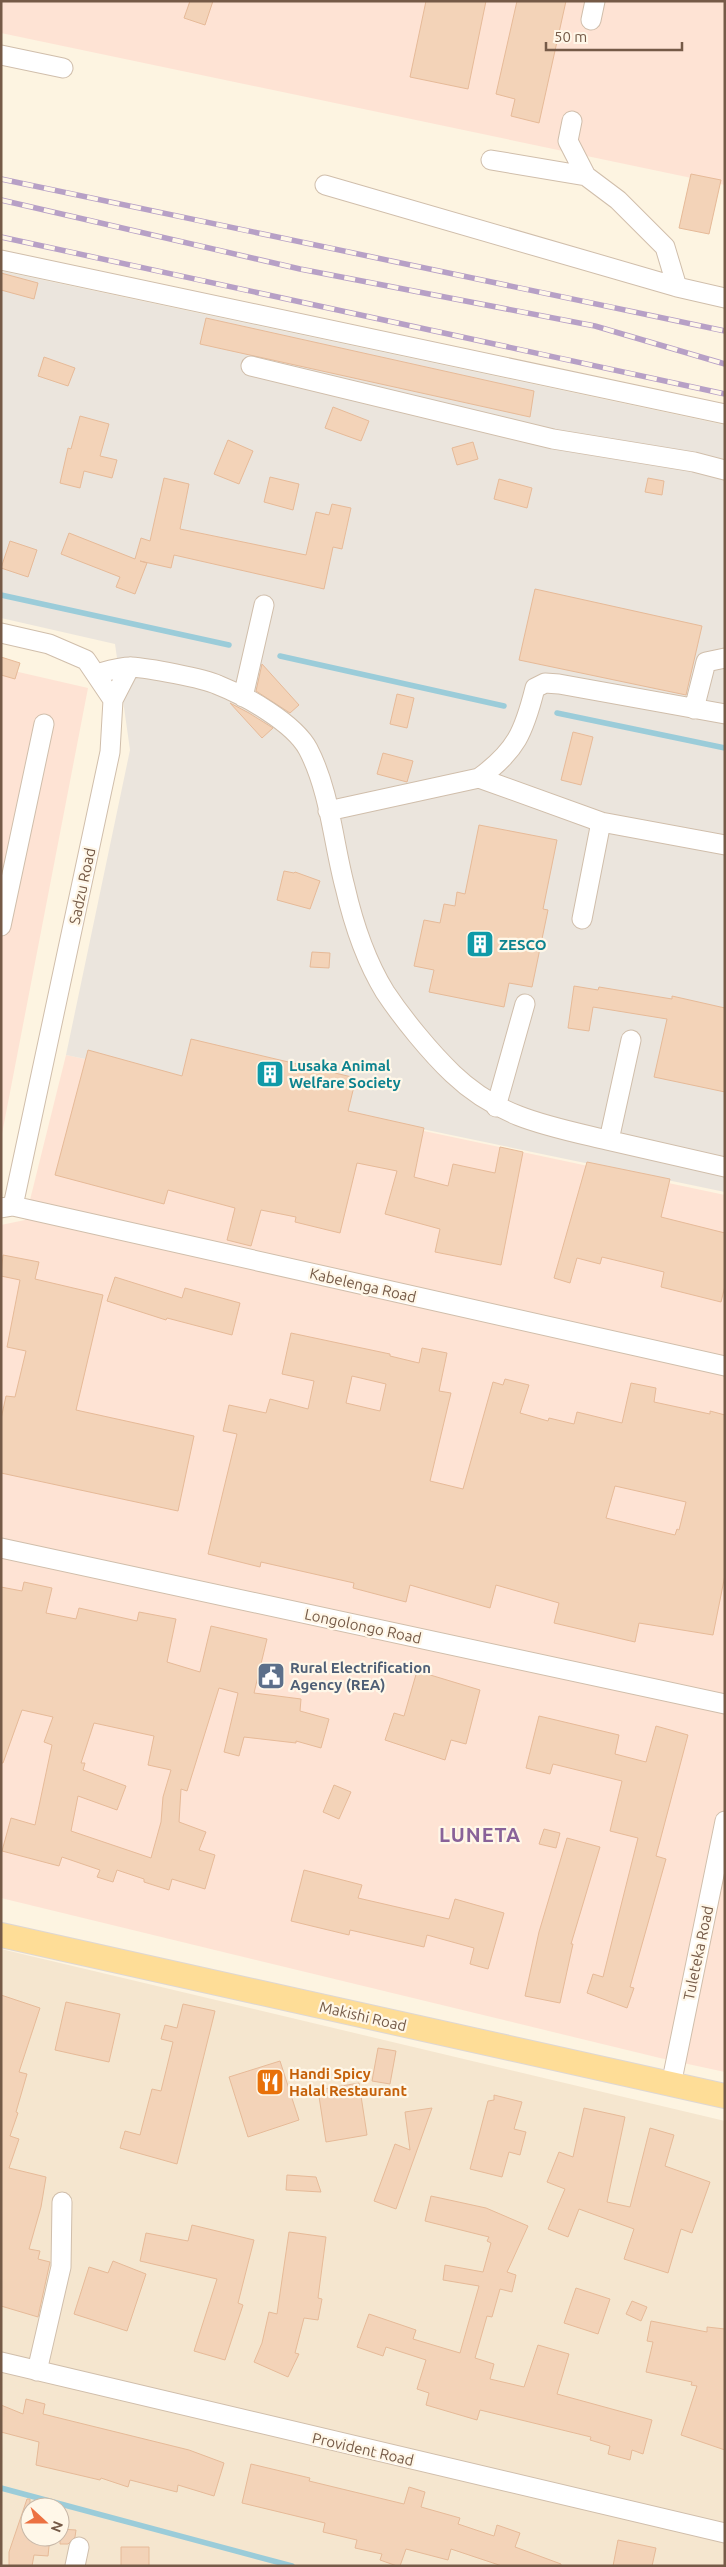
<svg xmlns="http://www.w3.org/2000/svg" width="726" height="2567" font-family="Ubuntu,sans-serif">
<rect width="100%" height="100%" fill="#fdf4e1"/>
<path fill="#f5e6cf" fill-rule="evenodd" d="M 1,1949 L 725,2121 L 725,2566 L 1,2566 ZM 30,2507 L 60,2507 L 60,2537 L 30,2537 Z"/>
<path fill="#fee3d4" d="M 1,1 L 725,1 L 725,185 L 1,33 Z
M 1,668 L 88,688 L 1,1139 Z
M 66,1055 L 725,1195 L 725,2072 L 660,2058 L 1,1898 L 1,1225 L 25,1220 Z"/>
<path fill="#ebe5dd" d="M 1,271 L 725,425 L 725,1192 L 66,1055 L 130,750 L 115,644 L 1,618 Z"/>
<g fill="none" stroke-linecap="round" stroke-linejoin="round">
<path stroke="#9bccd9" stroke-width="5.5" d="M 1,595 L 229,645
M 280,656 L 504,706
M 557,713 L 725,748
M 1,2488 L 292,2566"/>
</g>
<path fill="#f3d3b8" stroke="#e6ba98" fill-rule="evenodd" d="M 190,1 L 213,1 L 205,25 L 184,18 Z
M 426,1 L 486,1 L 468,89 L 410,77 Z
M 517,1 L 566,1 L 539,123 L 511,116 L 515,99 L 496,94 Z
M 691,174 L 721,180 L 709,234 L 679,228 Z
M 1,273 L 38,283 L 34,299 L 1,290 Z
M 206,318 L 534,391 L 530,417 L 200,344 Z
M 44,357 L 75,368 L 68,386 L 38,376 Z
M 333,407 L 369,421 L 361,441 L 325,428 Z
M 80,416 L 109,424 L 100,456 L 117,460 L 112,478 L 84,471 L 80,488 L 60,483 L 68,448 L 71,449 Z
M 228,440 L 253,451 L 239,484 L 214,474 Z
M 473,442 L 478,459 L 457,465 L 452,448 Z
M 270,477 L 299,484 L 293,510 L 264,502 Z
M 164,478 L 189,484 L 180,529 L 306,555 L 316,512 L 329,515 L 332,504 L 351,508 L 342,549 L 333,547 L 324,589 L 174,555 L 171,568 L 140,561 L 147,563 L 135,594 L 116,587 L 120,577 L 61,554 L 69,533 L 135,559 L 141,538 L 150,541 Z
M 648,478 L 664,481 L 662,495 L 645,492 Z
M 499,479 L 532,488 L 527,508 L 494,499 Z
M 10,541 L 37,550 L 28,577 L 1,568 Z
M 535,589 L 702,626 L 686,695 L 519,660 Z
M 1,657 L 20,663 L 15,679 L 1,675 Z
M 262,664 L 299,705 L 290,713 L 256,691 Z
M 397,694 L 414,698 L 407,728 L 390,724 Z
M 230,703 L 249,713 L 273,728 L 262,738 Z
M 573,732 L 593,737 L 581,785 L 561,780 Z
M 383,753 L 413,761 L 407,782 L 377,774 Z
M 479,825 L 557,840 L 543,909 L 548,910 L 532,987 L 509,983 L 504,1007 L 429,992 L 434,970 L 414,966 L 424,920 L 440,923 L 444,904 L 455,906 L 457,892 L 465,894 Z
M 284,871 L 294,873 L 295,872 L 320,881 L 310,909 L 277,900 Z
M 312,952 L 330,953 L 329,968 L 310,967 Z
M 574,986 L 598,990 L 599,987 L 672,999 L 672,996 L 725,1008 L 725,1092 L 654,1077 L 667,1019 L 593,1007 L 589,1031 L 568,1028 Z
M 191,1039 L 356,1078 L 348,1111 L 424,1128 L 414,1177 L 448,1186 L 453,1164 L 495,1173 L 500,1147 L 523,1152 L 501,1265 L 435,1252 L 440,1229 L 385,1214 L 397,1171 L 357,1163 L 340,1233 L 295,1222 L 296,1217 L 261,1210 L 251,1246 L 227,1240 L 235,1208 L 168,1190 L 164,1204 L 55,1175 L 88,1050 L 182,1076 Z
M 587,1162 L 670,1179 L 661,1217 L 725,1233 L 725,1286 L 721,1302 L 661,1287 L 664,1272 L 602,1257 L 600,1264 L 577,1258 L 570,1283 L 554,1278 Z
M 3,1255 L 39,1262 L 35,1279 L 103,1295 L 76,1410 L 194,1436 L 178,1511 L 1,1473 L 1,1419 L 6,1396 L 15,1397 L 26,1351 L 7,1347 L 20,1280 L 1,1276 Z
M 115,1277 L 182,1298 L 185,1288 L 240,1303 L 232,1335 L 167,1318 L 166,1320 L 107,1301 Z
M 291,1333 L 390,1354 L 390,1356 L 419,1363 L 422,1348 L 447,1353 L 439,1391 L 451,1393 L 430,1481 L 463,1489 L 493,1382 L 503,1385 L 505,1379 L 529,1385 L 520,1413 L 548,1421 L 549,1418 L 574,1424 L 577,1412 L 622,1423 L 631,1383 L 656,1388 L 654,1402 L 710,1414 L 710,1411 L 725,1415 L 725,1575 L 713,1635 L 639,1623 L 635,1642 L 554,1623 L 559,1603 L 496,1585 L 490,1608 L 410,1585 L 406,1602 L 353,1588 L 354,1583 L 261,1562 L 260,1567 L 208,1554 L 237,1434 L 223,1431 L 229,1405 L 266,1413 L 270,1399 L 308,1409 L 314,1381 L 282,1374 ZM 352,1376 L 386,1384 L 380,1411 L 346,1403 ZM 615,1486 L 686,1502 L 679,1530 L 677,1529 L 675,1535 L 606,1518 Z
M 24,1582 L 52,1588 L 46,1613 L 76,1619 L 79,1608 L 137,1621 L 139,1612 L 176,1619 L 167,1662 L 200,1672 L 211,1626 L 267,1639 L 254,1693 L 301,1699 L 300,1711 L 329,1719 L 321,1748 L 296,1741 L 296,1743 L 244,1737 L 239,1756 L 224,1752 L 238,1693 L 219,1688 L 187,1791 L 181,1789 L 179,1822 L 206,1832 L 199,1850 L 215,1855 L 205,1889 L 172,1879 L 169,1890 L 144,1882 L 144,1879 L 117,1870 L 113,1882 L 97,1877 L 100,1870 L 62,1857 L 59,1866 L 2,1851 L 11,1818 L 35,1825 L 52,1745 L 44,1742 L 53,1717 L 22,1710 L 3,1763 L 1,1763 L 1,1587 L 22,1591 ZM 94,1723 L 154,1736 L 148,1765 L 171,1770 L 163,1797 L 161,1822 L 151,1858 L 71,1831 L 78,1796 L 117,1810 L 126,1786 L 83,1770 L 85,1763 L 81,1763 Z
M 417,1671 L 480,1690 L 466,1744 L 451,1740 L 445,1760 L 385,1740 L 394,1713 L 404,1716 Z
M 539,1716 L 619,1735 L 615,1754 L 646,1762 L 656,1726 L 688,1735 L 656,1856 L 666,1859 L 630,1987 L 634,1988 L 627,2008 L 587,1993 L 593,1974 L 603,1977 L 638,1838 L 610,1831 L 622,1781 L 553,1764 L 550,1774 L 526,1768 Z
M 334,1785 L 351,1792 L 339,1819 L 323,1812 Z
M 544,1829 L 560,1833 L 556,1848 L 539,1844 Z
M 567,1838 L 600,1847 L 571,1944 L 573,1944 L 560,2003 L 525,1996 L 539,1932 Z
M 304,1870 L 362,1885 L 358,1898 L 449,1919 L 455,1899 L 504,1913 L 488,1969 L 470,1964 L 474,1948 L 427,1935 L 424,1947 L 350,1930 L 349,1935 L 291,1921 Z
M 1,1995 L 40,2008 L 19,2072 L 27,2074 L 16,2112 L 18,2113 L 10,2136 L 19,2139 L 9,2168 L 46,2177 L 41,2207 L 29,2249 L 40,2251 L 38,2259 L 50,2262 L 38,2317 L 1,2306 Z
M 66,2002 L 120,2014 L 109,2062 L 55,2050 Z
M 183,2004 L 215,2011 L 177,2164 L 120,2148 L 125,2131 L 140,2135 L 152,2089 L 161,2091 L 173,2042 L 161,2039 L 165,2025 L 177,2028 Z
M 378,2048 L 396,2051 L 390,2084 L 372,2081 Z
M 280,2061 L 299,2120 L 248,2137 L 229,2077 Z
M 359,2083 L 367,2135 L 326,2142 L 318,2090 Z
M 494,2095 L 522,2102 L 514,2129 L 526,2132 L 520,2155 L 509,2152 L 502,2177 L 470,2169 L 488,2101 L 494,2100 Z
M 432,2108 L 396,2209 L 374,2201 L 395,2144 L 410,2150 L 405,2112 Z
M 584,2108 L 625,2117 L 607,2202 L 630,2207 L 650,2128 L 674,2135 L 665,2166 L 710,2182 L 692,2233 L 681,2229 L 668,2273 L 624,2259 L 634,2229 L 579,2209 L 568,2237 L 548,2229 L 565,2189 L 547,2182 L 559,2152 L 573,2157 Z
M 287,2175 L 316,2177 L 321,2192 L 286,2190 Z
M 431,2196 L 486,2208 L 528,2226 L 507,2272 L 516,2275 L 512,2292 L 500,2289 L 492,2317 L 487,2316 L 475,2358 L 494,2364 L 490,2379 L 524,2387 L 538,2345 L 569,2354 L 557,2394 L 652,2420 L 643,2454 L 632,2450 L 630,2460 L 608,2454 L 610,2446 L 590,2440 L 591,2437 L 480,2410 L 477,2420 L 426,2405 L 429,2393 L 417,2389 L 426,2360 L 386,2347 L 383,2356 L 357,2347 L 369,2314 L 416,2330 L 413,2339 L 460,2353 L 479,2286 L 443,2280 L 445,2265 L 483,2272 L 491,2243 L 487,2241 L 489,2237 L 425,2221 Z
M 192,2225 L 254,2240 L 238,2303 L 243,2305 L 225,2360 L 194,2351 L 217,2279 L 140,2261 L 146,2233 L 188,2241 Z
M 289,2232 L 326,2237 L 318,2298 L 322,2299 L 318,2320 L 304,2318 L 295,2353 L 299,2354 L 288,2377 L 254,2362 L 262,2343 L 269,2312 L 277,2314 Z
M 113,2261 L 146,2274 L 127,2331 L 74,2314 L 89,2267 L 108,2273 Z
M 576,2288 L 610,2299 L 598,2334 L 564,2323 Z
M 632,2301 L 647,2307 L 641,2321 L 626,2314 Z
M 651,2321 L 707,2332 L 707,2327 L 725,2329 L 725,2450 L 681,2435 L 697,2386 L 691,2385 L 692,2382 L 646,2372 L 653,2342 L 647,2341 Z
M 26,2399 L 45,2404 L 43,2414 L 189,2450 L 224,2463 L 214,2496 L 178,2485 L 177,2492 L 130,2480 L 128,2487 L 101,2478 L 100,2480 L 36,2465 L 39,2442 L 1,2432 L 1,2405 L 23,2414 Z
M 251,2464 L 310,2478 L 309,2481 L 404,2504 L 409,2487 L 425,2492 L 421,2507 L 460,2518 L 458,2524 L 494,2536 L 497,2525 L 520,2533 L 515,2547 L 561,2564 L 561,2566 L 502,2566 L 451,2549 L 448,2560 L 406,2549 L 400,2566 L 397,2566 L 380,2560 L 382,2554 L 355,2548 L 357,2540 L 323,2532 L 325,2523 L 242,2503 Z
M 27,2499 L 30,2499 L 30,2537 L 50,2537 L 48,2556 L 34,2555 L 32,2566 L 9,2566 L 9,2552 Z
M 60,2529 L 76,2530 L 75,2537 L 68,2544 L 60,2544 Z
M 618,2540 L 656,2548 L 652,2566 L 613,2566 Z
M 121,2547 L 149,2547 L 149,2566 L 121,2566 Z"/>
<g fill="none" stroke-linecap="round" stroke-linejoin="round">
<defs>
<path id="minor" d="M 591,20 L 595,1
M 1,55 L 63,68
M 572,121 L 568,141 L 586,176
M 491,160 L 586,176 L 618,200 L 665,247 L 677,287 L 725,298
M 325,185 L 677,287
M 1,260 L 725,414
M 251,366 L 553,439 L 694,462 L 725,470
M 1,633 L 49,644 L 86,660 L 113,700 L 110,752 L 13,1206
M 96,674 C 107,671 119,667 131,667 C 148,668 203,678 218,685 C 246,696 294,723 308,749 C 330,791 333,842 345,887 C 353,922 366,961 385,992 C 403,1019 430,1052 453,1074 C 499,1118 548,1126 607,1140 C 646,1149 685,1158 725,1167
M 243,697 L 264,605
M 113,700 L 130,667
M 694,709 L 706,662 L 725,658
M 479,778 C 516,751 524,732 535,688 L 545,683 L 559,684 L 725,714
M 328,811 L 479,778 L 601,822 L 582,919
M 601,822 L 725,845
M 1,926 L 44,724
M 496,1107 L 525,1004
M 609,1140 L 631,1040
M 1,1208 L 13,1206 L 725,1366
M 1,1548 L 725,1704
M 671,2085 L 725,1821
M 1,2362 L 725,2533
M 37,2371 L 61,2267 L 62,2202
M 75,2566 L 79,2547"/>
<path id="major" d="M 1,1935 L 725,2096"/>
</defs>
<use href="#minor" stroke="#d0beab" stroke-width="21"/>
<use href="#major" stroke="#ded7d3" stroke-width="26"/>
<use href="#minor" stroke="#fff" stroke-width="19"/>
<use href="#major" stroke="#fedd97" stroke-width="24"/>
<defs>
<path id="rail" d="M 1,179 L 725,331
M 1,200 L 300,269 L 595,326 L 725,364
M 1,237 L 725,394"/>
</defs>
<use href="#rail" stroke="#b7a0c6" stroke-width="5.5"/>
<use href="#rail" stroke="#fff7e8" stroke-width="4" stroke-dasharray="11" stroke-linecap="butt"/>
</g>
<defs>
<symbol id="building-square" viewBox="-11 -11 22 22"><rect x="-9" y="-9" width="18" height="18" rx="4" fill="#0f9aa8" stroke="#fff7e8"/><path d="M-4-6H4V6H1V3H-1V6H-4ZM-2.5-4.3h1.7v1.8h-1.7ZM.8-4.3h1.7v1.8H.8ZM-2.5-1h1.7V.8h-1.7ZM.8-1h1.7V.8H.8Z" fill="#fff"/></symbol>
<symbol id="civic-square" viewBox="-11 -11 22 22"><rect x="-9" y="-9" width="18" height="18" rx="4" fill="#5c6f8a" stroke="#fff7e8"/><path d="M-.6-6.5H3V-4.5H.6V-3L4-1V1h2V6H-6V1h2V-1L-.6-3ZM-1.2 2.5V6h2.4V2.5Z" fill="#fff"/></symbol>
<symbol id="restaurant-square" viewBox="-11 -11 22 22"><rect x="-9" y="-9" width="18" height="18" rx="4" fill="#e8710a" stroke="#fff7e8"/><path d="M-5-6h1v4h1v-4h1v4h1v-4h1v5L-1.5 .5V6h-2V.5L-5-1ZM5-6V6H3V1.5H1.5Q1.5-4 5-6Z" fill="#fff"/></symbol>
</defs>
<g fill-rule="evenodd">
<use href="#building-square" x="464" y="928" width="32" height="32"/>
<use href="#building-square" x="254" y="1058" width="32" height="32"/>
<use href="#civic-square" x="255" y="1660" width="32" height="32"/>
<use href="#restaurant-square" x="254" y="2066" width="32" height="32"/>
</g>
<g text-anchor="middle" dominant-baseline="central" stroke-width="4.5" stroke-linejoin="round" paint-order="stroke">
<g font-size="15" fill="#755a47" stroke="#fff7e8">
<text transform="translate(82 886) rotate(-78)">Sadzu Road</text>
<text transform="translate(363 1285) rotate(13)">Kabelenga Road</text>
<text transform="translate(363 1626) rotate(12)">Longolongo Road</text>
<text transform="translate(698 1953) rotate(-78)">Tuleteka Road</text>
<text transform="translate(363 2016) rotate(13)">Makishi Road</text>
<text transform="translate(363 2449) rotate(13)">Provident Road</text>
</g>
<g font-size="15" font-weight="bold" fill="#0d838f" stroke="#fff7e8" text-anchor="start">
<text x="499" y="944">ZESCO</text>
<text x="289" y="1065">Lusaka Animal<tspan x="289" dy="17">Welfare Society</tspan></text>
</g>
<g font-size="15" font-weight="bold" fill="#4e5e75" stroke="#fff7e8" text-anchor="start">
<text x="290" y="1667">Rural Electrification<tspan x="290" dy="17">Agency (REA)</tspan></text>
</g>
<g font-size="15" font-weight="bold" fill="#c56008" stroke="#fff7e8" text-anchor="start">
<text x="289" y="2073">Handi Spicy<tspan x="289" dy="17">Halal Restaurant</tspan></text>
</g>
<g font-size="20" font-weight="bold" letter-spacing="1" fill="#896299" stroke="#fff7e8">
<text x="480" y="1834">LUNETA</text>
</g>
</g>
<rect width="726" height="2567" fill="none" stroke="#755a47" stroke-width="5"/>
<g transform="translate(45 2522) rotate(111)"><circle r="24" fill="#fff7e8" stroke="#c8b8a8"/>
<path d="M0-4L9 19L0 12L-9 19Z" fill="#ec7141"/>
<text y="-8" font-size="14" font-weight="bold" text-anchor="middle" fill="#755a47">N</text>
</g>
<path d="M546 42v8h136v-8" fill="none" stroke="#755a47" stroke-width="2.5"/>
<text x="554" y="42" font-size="15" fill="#755a47" stroke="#fff7e8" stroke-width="4" paint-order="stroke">50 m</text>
</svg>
